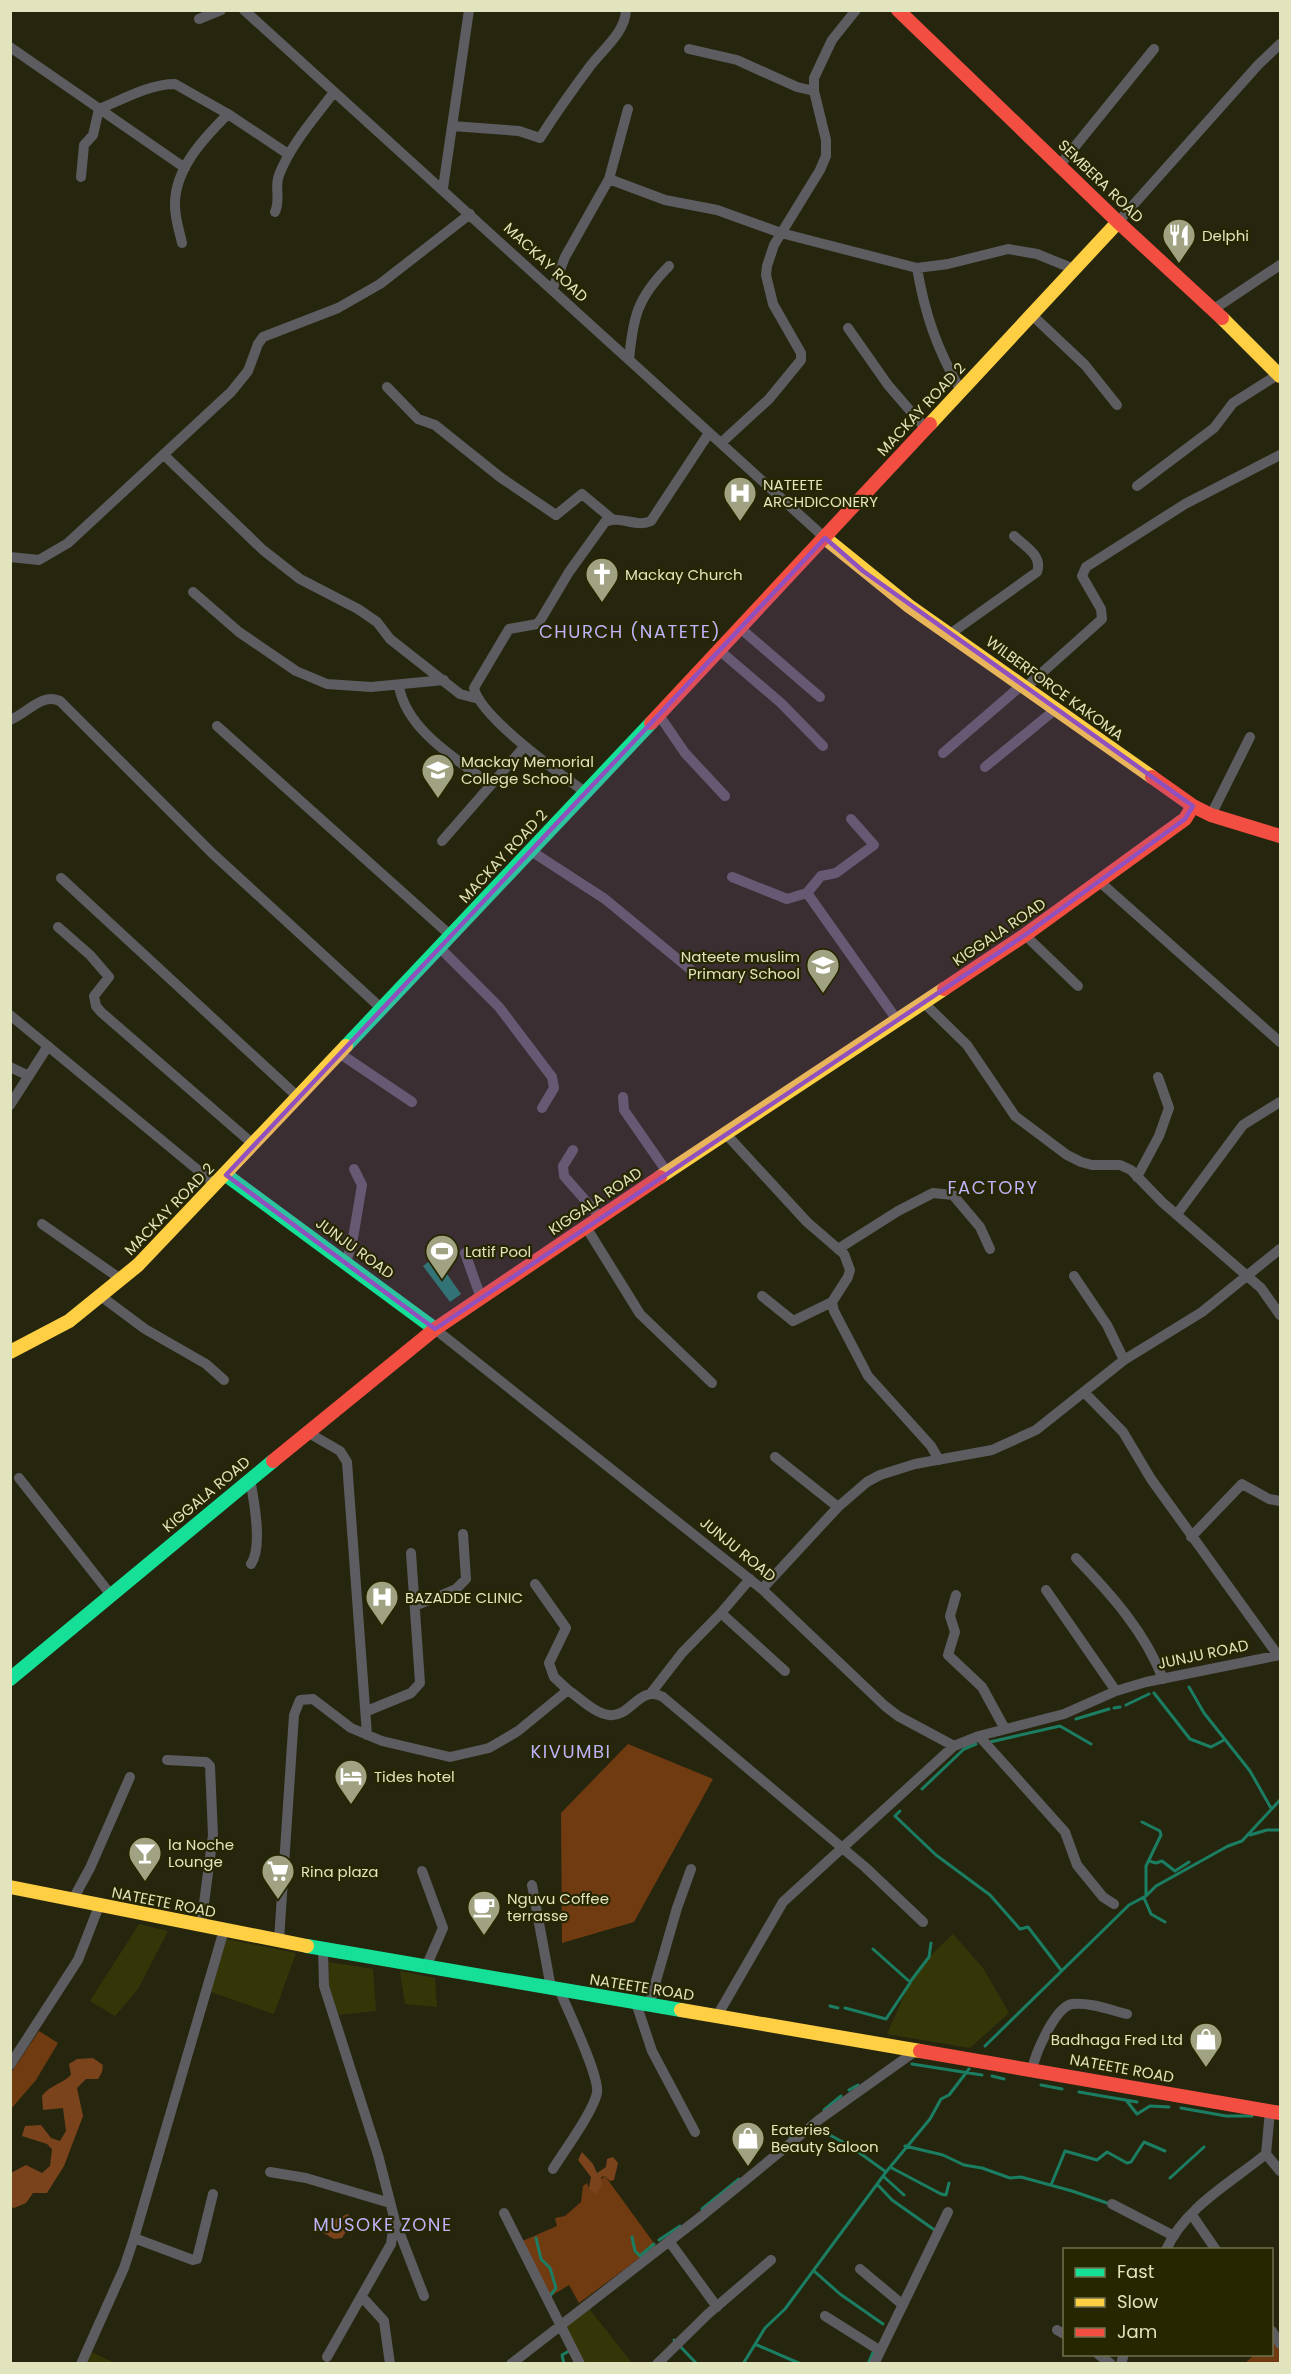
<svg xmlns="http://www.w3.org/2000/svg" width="1291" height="2374" font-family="Poppins,sans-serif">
<rect width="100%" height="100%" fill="#26260f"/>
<path fill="#353608" d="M 139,1924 L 168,1931 L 138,1989 L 115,2016 L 90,2001 Z
M 953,1934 L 983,1968 L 1009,2013 L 970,2048 L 887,2034 L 910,1982 L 929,1957 Z
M 226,1939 L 296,1953 L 274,2014 L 211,1992 Z
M 329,1962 L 373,1969 L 376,2011 L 339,2015 L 329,1985 Z
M 400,1971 L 435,1978 L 437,2007 L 405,2004 Z
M 587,2306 L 632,2363 L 577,2363 L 559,2333 Z
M 91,2352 L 115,2363 L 86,2364 Z"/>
<path fill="#713b12" d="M 628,1744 L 713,1779 L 634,1922 L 562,1943 L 561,1813 Z
M 39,2031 L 58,2043 L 36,2080 L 11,2109 L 11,2073 Z
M 605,2176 L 656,2246 L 579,2303 L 569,2285 L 546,2299 L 520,2242 L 557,2226 L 555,2218 L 565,2216 L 581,2202 L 583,2186 L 587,2183 L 589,2188 Z
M 1272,2338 L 1280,2350 L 1280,2363 L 1244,2364 L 1254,2355 L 1272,2354 Z"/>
<path fill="#7a431c" d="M 93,2058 L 103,2065 L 102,2072 L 98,2079 L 86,2079 L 77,2088 L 83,2116 L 64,2166 L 47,2193 L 33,2193 L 26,2203 L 14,2208 L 11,2207 L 11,2173 L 26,2165 L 42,2173 L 50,2166 L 52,2149 L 47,2144 L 22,2136 L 25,2126 L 41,2125 L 51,2138 L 60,2141 L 66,2131 L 63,2108 L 43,2110 L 42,2096 C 50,2085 62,2084 71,2075 L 69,2064 L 77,2059 Z
M 582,2152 L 593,2164 L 597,2173 L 606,2167 L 607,2159 L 613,2157 L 618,2163 L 614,2180 L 610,2181 L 605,2176 L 601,2177 L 602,2186 L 595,2194 L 589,2188 L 591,2177 L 578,2160 Z
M 348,2214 L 352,2222 L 342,2238 L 334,2239 L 322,2232 L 328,2222 Z"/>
<path fill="#1b7e63" d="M 435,1257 L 461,1294 L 450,1302 L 423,1266 Z"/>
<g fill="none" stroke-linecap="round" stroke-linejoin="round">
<path stroke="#1b7e63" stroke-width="3" d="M 1189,1687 L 1204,1713 L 1250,1771 L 1271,1808
M 1154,1693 L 1190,1739 L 1211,1747 L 1224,1740
M 1126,1705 L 1149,1694
M 1114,1708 L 1120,1707
M 1076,1719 L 1109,1709
M 990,1742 L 1060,1726 L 1091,1744
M 922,1789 L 964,1749 L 976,1744
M 900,1811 L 895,1816 L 936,1855 L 990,1895 L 1020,1929 L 1028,1927 L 1061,1970
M 1142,1822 L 1160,1831 L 1161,1835 L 1146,1866 L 1146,1895
M 1250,1835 L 1267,1830 L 1280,1830
M 1149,1861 L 1156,1863 L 1162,1861 L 1175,1871 L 1189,1862
M 1144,1898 L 1151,1914 L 1165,1922
M 873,1949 L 910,1982 L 929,1957 L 931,1943
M 830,2006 L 838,2008
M 845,2008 L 886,2019 L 910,1983
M 985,2046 L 1129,1905 L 1146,1896 L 1156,1886 L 1228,1846 L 1242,1841 L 1280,1800
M 912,2064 L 982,2075
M 992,2076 L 1004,2079
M 1041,2085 L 1062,2089
M 849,2090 L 858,2085
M 1079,2092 L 1137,2102
M 1126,2100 L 1137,2114 L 1150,2106 L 1169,2107
M 1181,2108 L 1226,2116 L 1252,2116
M 824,2110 L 841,2096
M 817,2128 L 850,2146 L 886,2172
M 790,2137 L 798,2130
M 905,2146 L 943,2155 L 964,2165 L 982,2168 L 1010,2178 L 1021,2177 L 1072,2191 L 1110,2204
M 890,2167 L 941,2194 L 946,2195 L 949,2183
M 883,2176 L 904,2195
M 1170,2178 L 1204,2147
M 877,2184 L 892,2200 L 936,2231
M 1051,2185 L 1065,2151 L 1097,2160 L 1107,2152 L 1127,2163 L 1131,2162 L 1144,2142 L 1165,2151
M 702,2209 L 739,2179
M 632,2237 L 635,2251 L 640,2256 L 654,2244
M 536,2238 L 541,2259 L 550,2268 L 556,2288 L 550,2296
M 659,2240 L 680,2226
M 814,2271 L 840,2294 L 883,2324
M 674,2340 L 697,2364
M 757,2345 L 801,2364
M 564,2364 L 562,2355 L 569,2351
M 743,2364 L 765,2328 L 785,2309 L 886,2172 L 930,2119 L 941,2099 L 949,2095 L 969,2069
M 868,2364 L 874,2350"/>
<path stroke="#5d5c61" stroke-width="10" d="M 244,10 L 825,538
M 199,19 L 221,10
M 10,47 L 185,168
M 689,49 L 737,60 L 797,87 L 814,91
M 452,126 L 519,131 L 540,138 C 556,113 573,89 591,65 C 603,49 625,33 626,10
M 1060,165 L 1154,49
M 81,177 L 84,145 L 93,135 L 99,109 C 122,100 149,84 175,84 L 228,114
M 609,179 L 628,109
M 443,188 L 469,10
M 275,212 C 281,199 274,188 279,175 C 291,144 314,119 334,92
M 1118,222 L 1258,65 L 1280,44
M 182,243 C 179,230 175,218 175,206 C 174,169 204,138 228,114 L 288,154
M 917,268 L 948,264 L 1008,249 L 1037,254 L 1074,269
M 553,288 L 565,257 L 609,179 L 665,200 L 717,210 L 781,233 L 917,268 C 925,315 937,349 961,391
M 1214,309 L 1280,265
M 1032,315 L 1085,365 L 1117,405
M 848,328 L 888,385 L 926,429
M 629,360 C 633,317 637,298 669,266
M 387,387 L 418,419 L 435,425 L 500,477 L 556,515 L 582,494 L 612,519
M 721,443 L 769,399 L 801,360 L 801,353 L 773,304 L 766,275 L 767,266 L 774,245 L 820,170 L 826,156 L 826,140 L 814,91 L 814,78 L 832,40 L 856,10
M 165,456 L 263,550 L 300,579 L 358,609 L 377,622 L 390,639 L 460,694 L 479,699
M 1137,486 L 1214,428 L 1233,403 L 1279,374
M 10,557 L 39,560 L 68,543 L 231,392 L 248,371 L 258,344 L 263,337 L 338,308 L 380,284 L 470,214
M 193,592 L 239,632 L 296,671 L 327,684 L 371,687 L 444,680
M 740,628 L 820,697
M 950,634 L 1037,572 C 1043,556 1025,546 1014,536
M 719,650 L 781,703 L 823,746
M 399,686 C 406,730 458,760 491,785
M 1026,687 L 1102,619 L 1101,609 L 1082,576 L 1086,567 L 1185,504 L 1280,455
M 659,715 L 685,753 L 725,796
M 10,720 C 26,714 43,692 60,701 L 212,853 L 382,1009
M 217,726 L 450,935
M 943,753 L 1022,685
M 985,767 L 1056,709
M 585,792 C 560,774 480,717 474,688 L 509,629 L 537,624 L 541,619 L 569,572 L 605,522 C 621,515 636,528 651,521 L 709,433
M 1211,815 L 1250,737
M 442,841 L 524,747
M 531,851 L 605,899 L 691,970
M 732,877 L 787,899 L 807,893 L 897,1020
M 61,878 L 298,1097
M 1100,882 L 1280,1042
M 807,893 L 821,876 L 836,873 L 874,845 L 851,819
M 58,927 L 90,955 L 109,977 L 94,996 L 96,1006 L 101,1012 L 254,1145
M 1025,935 L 1078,986
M 439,947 L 499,1007 L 552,1077 L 554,1088 L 542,1108
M 923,1002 L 967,1045 L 1015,1116 L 1067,1155 L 1081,1162 L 1092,1165 L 1120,1165 L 1131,1170 L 1162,1202 L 1261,1288 L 1280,1315
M 10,1015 L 216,1185
M 339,1053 L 412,1102
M 10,1067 L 29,1076
M 623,1097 L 624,1110 L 667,1172
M 10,1105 L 48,1046
M 725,1133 L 807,1222 L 844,1254 L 850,1270 L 848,1277 L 832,1302 L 834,1311 L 868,1376 L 931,1446 L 939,1460
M 573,1150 L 563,1166 L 564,1176 L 600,1217
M 1137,1177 L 1159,1136 L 1169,1108 L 1158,1077
M 1177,1214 L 1243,1125 L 1280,1102
M 42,1224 L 122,1280
M 586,1227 L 640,1314 L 712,1383
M 838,1249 L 898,1211 L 933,1193 L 953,1195 L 980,1227 L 990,1249
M 465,1253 L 481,1298
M 346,1262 L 352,1244 L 362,1185 L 354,1169
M 1074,1276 L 1107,1325 L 1124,1360
M 762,1296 L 793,1321 L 832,1302
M 102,1297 L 145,1329 L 206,1364 L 224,1380
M 435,1329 L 762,1589 L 885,1706 L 898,1716 L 954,1746 L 979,1736 L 1064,1714 L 1116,1691 L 1146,1682 L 1280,1655
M 1084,1392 L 1123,1432 L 1151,1479 L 1277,1654
M 307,1432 L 340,1451 L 347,1462 L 367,1735
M 775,1457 L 838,1507
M 19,1478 L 111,1595
M 250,1479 C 254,1500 263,1547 251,1564
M 1191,1537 L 1242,1484 L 1269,1499 L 1280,1501
M 1076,1558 C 1111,1594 1145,1632 1163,1679
M 750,1579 L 721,1613 L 785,1671
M 535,1584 L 566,1628 L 549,1663 L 554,1677 L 568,1690
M 762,1589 L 838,1507 L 867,1482 L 880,1475 L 915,1464 L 992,1450 L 1036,1430 L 1124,1360 L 1202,1312 L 1280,1249
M 1046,1590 L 1116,1691
M 956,1595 L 950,1616 L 955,1632 L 948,1655 L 982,1687 L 1005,1729
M 415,1606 L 456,1589 L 466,1579 L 463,1534
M 651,1693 L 682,1653 L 721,1613
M 367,1711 L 411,1693 L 420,1683 L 411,1553
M 979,1736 L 1065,1832 L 1077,1865 L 1103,1897 L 1114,1904
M 167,1760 L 206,1762 L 210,1766 L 213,1835 L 201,1926
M 422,1871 L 443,1928 L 426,1967
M 532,1885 L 551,1988
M 72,1901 L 90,1868 L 130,1777
M 279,1940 L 294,1715 L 300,1700 L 313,1699 L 351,1728 L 382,1741 L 450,1757 L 489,1748 L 518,1731 L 568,1690 C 580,1698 594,1713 609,1715 C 631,1718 639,1684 663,1697 L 865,1867 L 923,1922
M 323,1949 L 324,1986 L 378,2155 L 395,2221 L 424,2296
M 636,2003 L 652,2051 L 695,2132
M 649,2005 L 677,1908 L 691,1869
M 717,2016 L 783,1902 L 954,1746
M 10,2065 L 78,1960 L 99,1906
M 1032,2070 C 1035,2054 1055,2007 1072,2004 C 1090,2002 1110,2010 1127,2014
M 1270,2111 L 1266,2154 L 1280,2171
M 553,2169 C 564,2151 593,2112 597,2093 C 600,2076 567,2009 559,1989
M 270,2172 L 306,2178 L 390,2203
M 1112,2204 L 1174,2236
M 504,2213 L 580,2364
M 1192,2215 L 1216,2250
M 134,2238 L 193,2260 L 197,2259 L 213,2194
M 669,2241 L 717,2307
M 1166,2250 C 1185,2207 1232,2182 1266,2154
M 860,2269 L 903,2305
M 362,2297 L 384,2321 L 390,2364
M 825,2316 L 879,2350
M 1057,2330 L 1064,2334
M 1272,2331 L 1280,2344
M 1098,2354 L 1111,2364
M 327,2357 L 391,2244 L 394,2222
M 81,2364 L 124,2268 L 134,2238 L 224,1930
M 511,2364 L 703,2215 L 820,2119 L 917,2050
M 657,2364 L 708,2314 L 771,2260
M 874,2364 L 948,2212
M 1121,2364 L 1124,2354"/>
<path stroke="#16e098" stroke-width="14" d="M 346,1046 L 651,723
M 226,1175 L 435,1329
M 10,1679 L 273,1461
M 307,1946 L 681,2010"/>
<path stroke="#ffcf43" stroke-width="14" d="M 1222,318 L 1280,376
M 930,424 L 1118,222
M 825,538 L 909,606 L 1152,777
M 660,1177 L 944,989
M 10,1352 L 69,1321 L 138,1265 L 346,1046
M 10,1887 L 307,1946
M 681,2010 L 920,2051"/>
<path stroke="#f24e42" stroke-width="14" d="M 898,10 L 1118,222 L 1222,318
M 651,723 L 930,424
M 1152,777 L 1193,806 L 1211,815 L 1280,836
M 944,989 L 1025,935 L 1185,819 L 1193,806
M 273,1461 L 435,1329 L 660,1177
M 920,2051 L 1280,2113"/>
</g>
<path fill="#9051bf" fill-opacity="0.2" stroke="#9051bf" stroke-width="4.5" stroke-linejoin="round" d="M 825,538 L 863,571 L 1193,806 L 1185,819 L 1025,935 L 435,1329 L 226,1175 Z"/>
<defs>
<symbol id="restaurant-pin" viewBox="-11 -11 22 30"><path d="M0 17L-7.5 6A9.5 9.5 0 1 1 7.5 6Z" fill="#a0a281" stroke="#262600"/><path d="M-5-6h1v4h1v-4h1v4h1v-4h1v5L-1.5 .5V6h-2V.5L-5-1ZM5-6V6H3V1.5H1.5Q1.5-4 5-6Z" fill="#fff"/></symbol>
<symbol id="hospital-pin" viewBox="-11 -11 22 30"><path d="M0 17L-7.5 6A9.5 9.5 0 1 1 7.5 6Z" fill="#a0a281" stroke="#262600"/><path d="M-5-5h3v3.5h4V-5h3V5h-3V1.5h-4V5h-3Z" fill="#fff"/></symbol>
<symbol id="church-pin" viewBox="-11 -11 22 30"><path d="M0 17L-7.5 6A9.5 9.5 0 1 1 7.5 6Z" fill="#a0a281" stroke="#262600"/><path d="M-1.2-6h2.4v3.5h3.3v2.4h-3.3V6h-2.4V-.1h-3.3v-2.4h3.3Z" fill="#fff"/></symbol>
<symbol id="school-pin" viewBox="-11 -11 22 30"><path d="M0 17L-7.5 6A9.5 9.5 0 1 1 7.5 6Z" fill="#a0a281" stroke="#262600"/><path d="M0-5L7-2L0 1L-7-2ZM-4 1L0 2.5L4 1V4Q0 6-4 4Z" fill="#fff"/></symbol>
<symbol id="stadium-pin" viewBox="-11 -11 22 30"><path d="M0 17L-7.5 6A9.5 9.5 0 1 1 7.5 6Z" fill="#a0a281" stroke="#262600"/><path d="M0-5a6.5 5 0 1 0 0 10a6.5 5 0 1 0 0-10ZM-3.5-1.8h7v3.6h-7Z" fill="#fff"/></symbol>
<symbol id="hotel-pin" viewBox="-11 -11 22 30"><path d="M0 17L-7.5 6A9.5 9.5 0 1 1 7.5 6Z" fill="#a0a281" stroke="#262600"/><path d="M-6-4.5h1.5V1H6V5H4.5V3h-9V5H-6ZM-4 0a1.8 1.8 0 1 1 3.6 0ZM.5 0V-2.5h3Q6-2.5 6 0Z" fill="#fff"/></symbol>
<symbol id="bar-pin" viewBox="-11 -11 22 30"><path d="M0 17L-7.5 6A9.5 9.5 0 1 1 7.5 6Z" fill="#a0a281" stroke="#262600"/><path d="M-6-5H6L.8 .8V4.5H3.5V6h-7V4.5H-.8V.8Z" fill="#fff"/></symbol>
<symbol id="supermarket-pin" viewBox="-11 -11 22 30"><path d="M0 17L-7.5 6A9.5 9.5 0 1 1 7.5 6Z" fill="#a0a281" stroke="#262600"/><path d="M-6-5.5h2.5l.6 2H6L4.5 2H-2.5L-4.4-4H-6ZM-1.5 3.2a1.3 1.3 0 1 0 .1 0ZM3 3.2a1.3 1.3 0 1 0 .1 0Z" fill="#fff"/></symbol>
<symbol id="cafe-pin" viewBox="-11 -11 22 30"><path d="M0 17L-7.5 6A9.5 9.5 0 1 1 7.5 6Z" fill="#a0a281" stroke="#262600"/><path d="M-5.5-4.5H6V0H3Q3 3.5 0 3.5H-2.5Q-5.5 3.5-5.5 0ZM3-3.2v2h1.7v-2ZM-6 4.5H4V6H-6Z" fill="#fff"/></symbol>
<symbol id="shop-pin" viewBox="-11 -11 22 30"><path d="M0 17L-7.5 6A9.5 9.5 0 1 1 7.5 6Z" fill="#a0a281" stroke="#262600"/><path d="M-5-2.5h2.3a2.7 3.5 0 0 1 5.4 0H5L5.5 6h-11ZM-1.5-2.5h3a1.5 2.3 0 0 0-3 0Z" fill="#fff"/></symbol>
</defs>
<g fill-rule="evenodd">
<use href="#restaurant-pin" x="1160" y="216" width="38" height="52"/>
<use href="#hospital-pin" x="721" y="474" width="38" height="52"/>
<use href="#church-pin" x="583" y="555" width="38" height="52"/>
<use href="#school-pin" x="419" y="751" width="38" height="52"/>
<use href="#school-pin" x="804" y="946" width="38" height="52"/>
<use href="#stadium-pin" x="423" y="1232" width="38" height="52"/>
<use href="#hospital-pin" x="363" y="1578" width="38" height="52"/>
<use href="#hotel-pin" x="332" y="1757" width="38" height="52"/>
<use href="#bar-pin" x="126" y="1834" width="38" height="52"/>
<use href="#supermarket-pin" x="259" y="1852" width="38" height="52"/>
<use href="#cafe-pin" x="465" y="1888" width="38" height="52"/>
<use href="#shop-pin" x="1187" y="2020" width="38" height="52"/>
<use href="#shop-pin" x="729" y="2119" width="38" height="52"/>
</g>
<g text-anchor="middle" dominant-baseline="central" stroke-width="4.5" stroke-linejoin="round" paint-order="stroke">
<g font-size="15" fill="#e2e4be" stroke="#262600">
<text transform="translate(1101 181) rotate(44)">SEMBERA ROAD</text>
<text transform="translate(546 262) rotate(43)">MACKAY ROAD</text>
<text transform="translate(921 409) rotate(-47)">MACKAY ROAD 2</text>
<text transform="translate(1055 688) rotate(36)">WILBERFORCE KAKOMA</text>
<text transform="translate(503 856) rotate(-47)">MACKAY ROAD 2</text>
<text transform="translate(999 932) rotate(-34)">KIGGALA ROAD</text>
<text transform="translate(595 1201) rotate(-34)">KIGGALA ROAD</text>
<text transform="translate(169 1209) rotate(-46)">MACKAY ROAD 2</text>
<text transform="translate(355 1248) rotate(36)">JUNJU ROAD</text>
<text transform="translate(206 1494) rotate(-40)">KIGGALA ROAD</text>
<text transform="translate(738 1549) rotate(39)">JUNJU ROAD</text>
<text transform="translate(1203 1654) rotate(-12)">JUNJU ROAD</text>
<text transform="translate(164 1902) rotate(11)">NATEETE ROAD</text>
<text transform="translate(642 1987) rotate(9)">NATEETE ROAD</text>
<text transform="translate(1122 2068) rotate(10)">NATEETE ROAD</text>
</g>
<g font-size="15" fill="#e2e4be" stroke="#262600" text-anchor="start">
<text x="1202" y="235">Delphi</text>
<text x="763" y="484">NATEETE<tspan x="763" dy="17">ARCHDICONERY</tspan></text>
<text x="625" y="574">Mackay Church</text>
<text x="461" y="761">Mackay Memorial<tspan x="461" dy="17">College School</tspan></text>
<text x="800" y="956" text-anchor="end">Nateete muslim<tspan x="800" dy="17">Primary School</tspan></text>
<text x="465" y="1251">Latif Pool</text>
<text x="405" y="1597">BAZADDE CLINIC</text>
<text x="374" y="1776">Tides hotel</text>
<text x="168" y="1844">la Noche<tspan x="168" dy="17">Lounge</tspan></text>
<text x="301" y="1871">Rina plaza</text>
<text x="507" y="1898">Nguvu Coffee<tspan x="507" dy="17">terrasse</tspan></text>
<text x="1183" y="2039" text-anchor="end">Badhaga Fred Ltd</text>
<text x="771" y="2129">Eateries<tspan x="771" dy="17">Beauty Saloon</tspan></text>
</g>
<g font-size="18" letter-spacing="1.5" fill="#bdb3fa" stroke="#262600">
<text x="630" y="631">CHURCH (NATETE)</text>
<text x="993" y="1187">FACTORY</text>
<text x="571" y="1751">KIVUMBI</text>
<text x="383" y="2224">MUSOKE ZONE</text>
</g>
</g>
<rect width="1291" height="2374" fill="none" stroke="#e2e4be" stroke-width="24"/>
<rect x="1063" y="2248" width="210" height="108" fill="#262600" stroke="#71724c" stroke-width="1.5"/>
<rect x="1075" y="2268" width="30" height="9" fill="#16e098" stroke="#71724c" stroke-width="1.5"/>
<text x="1117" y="2278" font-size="18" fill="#e2e4be">Fast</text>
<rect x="1075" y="2298" width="30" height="9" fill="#ffcf43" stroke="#71724c" stroke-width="1.5"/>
<text x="1117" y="2308" font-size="18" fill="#e2e4be">Slow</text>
<rect x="1075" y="2328" width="30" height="9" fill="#f24e42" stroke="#71724c" stroke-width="1.5"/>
<text x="1117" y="2338" font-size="18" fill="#e2e4be">Jam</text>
</svg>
